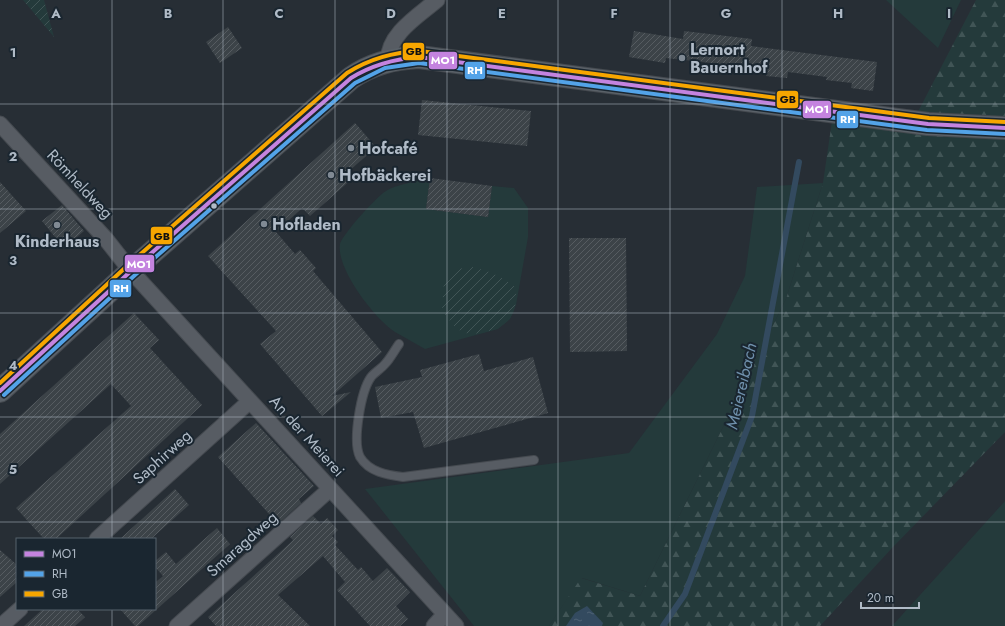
<svg xmlns="http://www.w3.org/2000/svg" width="1005" height="626" font-family="Jost,sans-serif">
<defs>
<pattern id="forest-firs" width="22" height="20" patternUnits="userSpaceOnUse"><rect width="22" height="20" fill="#243a3b"/><path d="M5 1l3.5 6h-7zM16 11l3.5 6h-7z" fill="#415556"/></pattern>
<pattern id="garden-furrows" width="10" height="10" patternUnits="userSpaceOnUse"><rect width="10" height="10" fill="#243a3b"/><path d="M-1 1l2-2M0 10L10 0M9 11l2-2" fill="none" stroke="#415556"/></pattern>
<pattern id="water-ripples" width="26" height="14" patternUnits="userSpaceOnUse"><rect width="26" height="14" fill="#334a5f"/><path d="M2 4q2-2 4 0t4 0M15 11q2-2 4 0t4 0" fill="none" stroke="#4e6274"/></pattern>
<pattern id="building-hatch" width="6" height="6" patternUnits="userSpaceOnUse"><rect width="6" height="6" fill="#3c4348"/><path d="M-1 1l2-2M0 6l6-6M5 7l2-2" fill="none" stroke="#565c61"/></pattern>
</defs>
<rect width="100%" height="100%" fill="#272e35"/>
<path fill="#243a3b" d="M 886,0 L 961,0 L 938,48 Z
M 430,178 L 426,209 L 488,217 L 492,186 L 514,188 L 528,208 L 528,237 L 516,305 L 510,319 L 498,329 L 425,349 C 415,343 405,338 395,332 C 375,319 336,269 340,244 C 342,235 377,196 386,191 C 395,185 418,181 430,178 Z
M 823,183 L 786,299 L 640,596 L 582,578 L 549,626 L 474,626 L 365,489 L 629,453 L 717,334 L 745,276 L 757,187 Z
M 1005,501 L 1005,626 L 892,626 Z"/>
<path fill="url(#forest-firs)" d="M 976,0 L 1005,0 L 1005,432 L 892,548 L 820,626 L 549,626 L 581,578 L 640,596 L 786,299 L 823,183 L 832,121 L 908,131 Z"/>
<path fill="url(#garden-furrows)" d="M 23,0 L 44,0 L 54,37 Z
M 472,267 C 489,271 502,276 516,288 C 517,313 511,326 485,332 C 478,334 468,335 461,331 C 454,328 448,317 442,311 L 444,281 L 457,269 Z"/>
<path fill="url(#water-ripples)" d="M 587,606 L 603,623 L 602,626 L 566,626 L 575,613 Z"/>
<g fill="none" stroke-linecap="round" stroke-linejoin="round">
<path stroke="#334a5f" stroke-width="6" d="M 663,626 L 685,594 L 752,416 L 799,162"/>
</g>
<path fill="url(#building-hatch)" d="M 228,27 L 242,48 L 220,63 L 206,42 Z
M 634,31 L 683,39 L 684,31 L 752,39 L 751,46 L 877,62 L 873,91 L 851,88 L 852,83 L 826,80 L 827,77 L 788,72 L 787,78 L 766,76 L 767,69 L 666,58 L 665,63 L 629,57 Z
M 422,100 L 531,111 L 527,146 L 418,135 Z
M 355,123 L 376,147 L 348,172 L 353,178 L 310,216 L 302,208 L 276,232 L 295,254 L 300,250 L 316,268 L 313,271 L 382,352 L 332,396 L 351,392 L 322,416 L 260,344 L 276,331 L 208,256 Z
M 430,178 L 492,186 L 488,217 L 426,209 Z
M 0,182 L 26,211 L 0,233 Z
M 62,205 L 84,231 L 64,248 L 42,221 Z
M 569,238 L 626,238 L 627,351 L 570,352 Z
M 134,313 L 159,340 L 150,348 L 202,405 L 56,539 L 44,539 L 16,508 L 131,406 L 111,384 L 0,484 L 0,434 Z
M 479,354 L 484,371 L 533,357 L 548,413 L 424,448 L 413,412 L 381,418 L 375,387 L 422,377 L 420,370 Z
M 256,423 L 314,486 L 299,499 L 301,503 L 278,524 L 218,457 Z
M 175,489 L 189,505 L 151,539 L 120,539 Z
M 313,516 L 321,524 L 327,518 L 338,530 L 332,536 L 338,542 L 335,545 L 358,570 L 361,567 L 373,581 L 387,568 L 410,592 L 396,606 L 408,619 L 400,626 L 370,626 L 337,590 L 345,582 L 323,556 L 278,595 L 310,626 L 216,626 L 208,617 L 290,543 L 293,540 L 290,537 Z
M 217,528 L 230,544 L 138,626 L 135,626 L 120,609 L 155,609 L 155,583 L 163,576 L 155,567 L 155,561 L 166,552 L 176,564 Z
M 0,550 L 17,565 L 17,582 L 0,597 Z
M 43,609 L 77,609 L 85,617 L 75,626 L 24,626 Z"/>
<g fill="none" stroke-linecap="round" stroke-linejoin="round">
<defs>
<path id="lane" d="M 399,344 C 394,351 390,359 385,364 C 381,369 375,372 371,377 C 361,391 352,441 360,457 C 369,472 387,475 403,477 L 534,460"/>
<path id="street" d="M 388,61 C 388,34 418,16 437,0
M 0,124 L 105,238 L 131,271 L 456,626
M 97,539 L 250,401
M 1,626 L 20,609
M 177,626 L 330,489
M 434,626 L 445,614"/>
<path id="secondary" d="M 0,391 L 131,271 L 351,78 C 371,64 395,58 419,57 L 928,124 L 1005,128"/>
</defs>
<use href="#lane" stroke="#454a50" stroke-width="10"/>
<use href="#street" stroke="#454a50" stroke-width="17"/>
<use href="#secondary" stroke="#454a50" stroke-width="24"/>
<use href="#lane" stroke="#575c63" stroke-width="8"/>
<use href="#street" stroke="#575c63" stroke-width="15"/>
<use href="#secondary" stroke="#5a6168" stroke-width="22"/>
<defs>
<path id="bus-1" d="M 0,391 L 131,271 L 351,78 C 372,65 394,59 419,57 L 928,124 L 1005,128"/>
<path id="bus-2" d="M 4,395 L 135,275 L 355,83 L 385,68 L 419,63 L 927,130 L 1005,134"/>
<path id="bus-3" d="M 0,383 L 127,266 L 347,73 C 369,59 394,52 420,51 L 929,118 L 1005,122"/>
</defs>
<use href="#bus-1" stroke="#1a2630" stroke-width="7"/>
<use href="#bus-2" stroke="#1a2630" stroke-width="7"/>
<use href="#bus-3" stroke="#1a2630" stroke-width="7"/>
<use href="#bus-1" stroke="#c483df" stroke-width="4"/>
<use href="#bus-2" stroke="#53a3e8" stroke-width="4"/>
<use href="#bus-3" stroke="#f7a600" stroke-width="4"/>
</g>
<path fill="none" stroke="#b0bbc7" stroke-width="1" stroke-opacity="0.55" d="M 112,0 L 112,539M 223,0 L 223,626M 335,0 L 335,626M 447,0 L 447,626M 558,0 L 558,626M 670,0 L 670,626M 782,0 L 782,626M 893,0 L 893,626M 0,104 L 1005,104M 0,209 L 1005,209M 0,313 L 1005,313M 0,417 L 1005,417M 0,522 L 1005,522M 112,609 L 112,626"/>
<g fill="#808a94" stroke="#1a2630" stroke-width="1.5">
<circle cx="682" cy="58" r="4"/>
<circle cx="351" cy="148" r="4"/>
<circle cx="331" cy="175" r="4"/>
<circle cx="264" cy="224" r="4"/>
<circle cx="57" cy="225" r="4"/>
</g>
<circle fill="#b0bbc7" stroke="#1a2630" stroke-width="1.5" cx="214" cy="206" r="3.5"/>
<g text-anchor="middle" dominant-baseline="central" stroke-width="4" stroke-linejoin="round" paint-order="stroke">
<g font-size="16" font-weight="bold" fill="#b0bbc7" stroke="#1a2630" text-anchor="start">
<text x="690" y="49">Lernort<tspan x="690" dy="18">Bauernhof</tspan></text>
<text x="359" y="148">Hofcafé</text>
<text x="339" y="175">Hofbäckerei</text>
<text x="272" y="224">Hofladen</text>
<text x="57" y="241" text-anchor="middle">Kinderhaus</text>
</g>
<g font-size="16" fill="#b0bbc7" stroke="#1a2630">
<text transform="translate(80 184) rotate(47)">Römheldweg</text>
<text transform="translate(307 436) rotate(48)">An der Meierei</text>
<text transform="translate(162 457) rotate(-42)">Saphirweg</text>
<text transform="translate(242 544) rotate(-42)">Smaragdweg</text>
</g>
<g font-size="17" font-style="italic" fill="#6f90ac" stroke="#1a2630">
<text transform="translate(741 386) rotate(-77)">Meiereibach</text>
</g>
</g>
<g font-size="13" text-anchor="middle" font-weight="bold" fill="#b0bbc7" stroke="#1a2630" stroke-width="4" stroke-linejoin="round" paint-order="stroke">
<text x="56" y="18">A</text>
<text x="168" y="18">B</text>
<text x="279" y="18">C</text>
<text x="391" y="18">D</text>
<text x="502" y="18">E</text>
<text x="614" y="18">F</text>
<text x="726" y="18">G</text>
<text x="838" y="18">H</text>
<text x="949" y="18">I</text>
<text x="13" y="57">1</text>
<text x="13" y="161">2</text>
<text x="13" y="265">3</text>
<text x="13" y="370">4</text>
<text x="13" y="474">5</text>
</g>
<g stroke="#1a2630" stroke-width="1.5">
<rect x="402" y="42" width="23" height="19" rx="4" fill="#f7a600"/>
<rect x="428" y="51" width="30" height="19" rx="4" fill="#c483df"/>
<rect x="464" y="61" width="22" height="19" rx="4" fill="#53a3e8"/>
<rect x="776" y="90" width="23" height="19" rx="4" fill="#f7a600"/>
<rect x="802" y="100" width="30" height="19" rx="4" fill="#c483df"/>
<rect x="836" y="110" width="23" height="19" rx="4" fill="#53a3e8"/>
<rect x="150" y="226" width="23" height="19" rx="4" fill="#f7a600"/>
<rect x="124" y="254" width="31" height="19" rx="4" fill="#c483df"/>
<rect x="109" y="279" width="23" height="19" rx="4" fill="#53a3e8"/>
</g>
<g font-size="11" text-anchor="middle" font-weight="bold" fill="#fff">
<text x="443" y="64">MO1</text>
<text x="475" y="74">RH</text>
<text x="817" y="113">MO1</text>
<text x="848" y="123">RH</text>
<text x="139" y="268">MO1</text>
<text x="121" y="292">RH</text>
</g>
<g font-size="11" text-anchor="middle" font-weight="bold" fill="#111">
<text x="414" y="55">GB</text>
<text x="788" y="103">GB</text>
<text x="162" y="240">GB</text>
</g>
<rect x="16" y="538" width="140" height="72" fill="#1a2630" stroke="#56626c"/>
<rect x="24" y="551" width="20" height="6" fill="#c483df" stroke="#56626c"/>
<text x="52" y="558" font-size="12" fill="#b0bbc7">MO1</text>
<rect x="24" y="571" width="20" height="6" fill="#53a3e8" stroke="#56626c"/>
<text x="52" y="578" font-size="12" fill="#b0bbc7">RH</text>
<rect x="24" y="591" width="20" height="6" fill="#f7a600" stroke="#56626c"/>
<text x="52" y="598" font-size="12" fill="#b0bbc7">GB</text>
<path d="M861 602v6h58v-6" fill="none" stroke="#b0bbc7" stroke-width="2"/>
<text x="867" y="602" font-size="12" fill="#b0bbc7" stroke="#1a2630" stroke-width="3" paint-order="stroke">20 m</text>
</svg>
